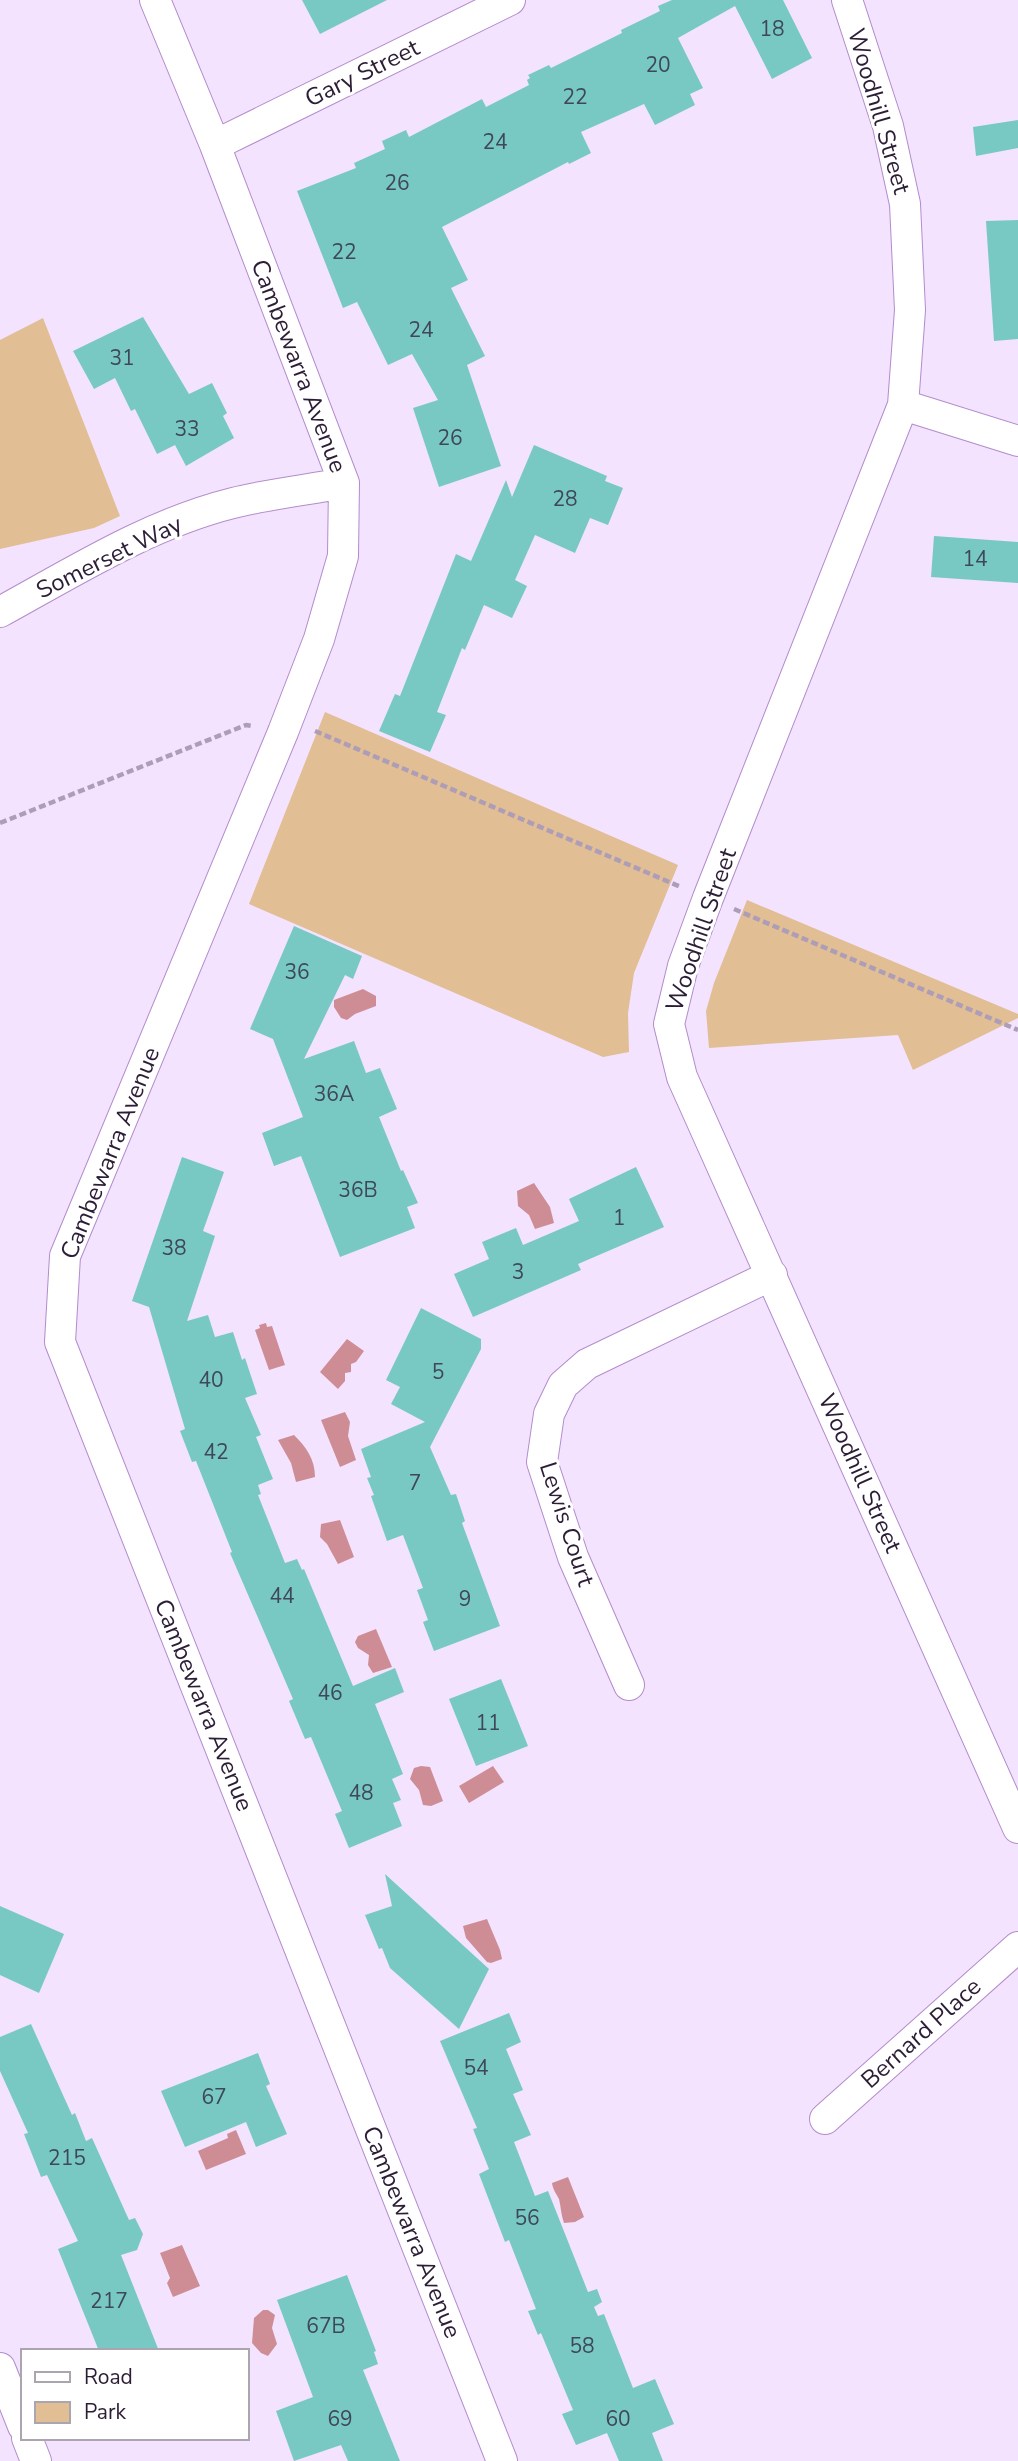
<svg xmlns="http://www.w3.org/2000/svg" width="1018" height="2461" font-family="'Nunito Sans',sans-serif">
<rect width="100%" height="100%" fill="#f3e3fe"/>
<path fill="#e1be94" d="M 43,318 L 120,516 L 94,528 L 0,549 L 0,340 Z
M 325,712 L 678,865 L 634,973 L 628,1013 L 629,1052 L 603,1057 L 249,904 Z
M 747,900 L 1018,1014 L 1018,1018 L 913,1070 L 898,1035 L 709,1048 L 706,1011 L 714,983 Z"/>
<path fill="#ce8d95" d="M 363,989 L 376,996 L 376,1006 L 355,1014 L 347,1020 L 341,1018 L 334,1007 L 334,1000 Z
M 534,1183 L 550,1207 L 554,1223 L 535,1229 L 529,1215 L 518,1206 L 517,1191 Z
M 266,1323 L 267,1327 L 272,1326 L 285,1365 L 269,1370 L 255,1330 L 260,1328 L 259,1325 Z
M 347,1339 L 364,1351 L 356,1362 L 351,1364 L 351,1372 L 345,1373 L 345,1381 L 338,1389 L 320,1372 Z
M 345,1412 L 350,1422 L 348,1436 L 356,1460 L 340,1467 L 321,1420 Z
M 294,1435 C 306,1447 315,1459 315,1477 L 296,1482 L 291,1463 L 278,1440 Z
M 340,1520 L 354,1557 L 338,1564 L 327,1544 L 320,1537 L 321,1524 Z
M 376,1629 L 392,1667 L 373,1673 L 368,1665 L 369,1655 L 358,1648 L 355,1642 L 358,1636 Z
M 421,1766 L 430,1767 L 443,1801 L 431,1806 L 423,1805 L 419,1790 L 410,1779 L 414,1768 Z
M 493,1766 L 504,1782 L 469,1803 L 459,1786 Z
M 487,1919 L 500,1950 L 502,1959 L 491,1963 L 487,1962 L 466,1938 L 463,1926 Z
M 236,2130 L 246,2154 L 206,2170 L 198,2151 L 228,2138 L 227,2134 Z
M 568,2177 L 584,2217 L 575,2222 L 564,2223 C 561,2215 561,2207 559,2199 C 556,2193 553,2190 552,2183 Z
M 182,2245 L 200,2286 L 173,2297 L 167,2283 L 170,2278 L 160,2253 Z
M 263,2310 L 268,2310 L 275,2315 L 272,2328 L 277,2344 L 268,2356 L 261,2353 L 252,2343 L 254,2318 Z"/>
<path fill="#78c9c4" d="M 302,0 L 387,0 L 320,34 Z
M 672,0 L 783,0 L 812,58 L 772,79 L 735,6 L 678,38 L 703,88 L 690,94 L 695,105 L 655,125 L 644,104 L 581,132 L 591,153 L 569,164 L 568,162 L 442,227 L 468,280 L 451,288 L 485,356 L 467,365 L 501,466 L 439,487 L 413,408 L 438,400 L 412,354 L 388,365 L 357,302 L 343,308 L 297,191 L 356,168 L 354,163 L 385,149 L 382,141 L 406,130 L 409,137 L 482,99 L 486,107 L 529,85 L 527,80 L 530,78 L 528,75 L 549,65 L 551,68 L 622,33 L 621,30 L 660,11 L 658,6 Z
M 1018,120 L 1018,148 L 976,156 L 973,127 Z
M 1018,220 L 1018,339 L 994,341 L 986,221 Z
M 143,317 L 189,394 L 212,383 L 227,413 L 223,416 L 234,438 L 186,466 L 175,445 L 157,454 L 135,409 L 131,411 L 115,378 L 94,389 L 73,351 Z
M 534,445 L 607,476 L 605,481 L 623,488 L 608,525 L 590,518 L 575,553 L 535,535 L 515,580 L 527,586 L 512,618 L 484,605 L 465,650 L 462,648 L 437,712 L 446,715 L 430,752 L 379,731 L 395,694 L 400,696 L 456,554 L 471,561 L 506,480 L 512,497 Z
M 934,536 L 1018,542 L 1018,583 L 931,577 Z
M 294,926 L 362,956 L 353,979 L 345,975 L 304,1059 L 354,1041 L 366,1073 L 380,1068 L 397,1109 L 379,1117 L 401,1171 L 403,1170 L 418,1203 L 407,1207 L 415,1228 L 340,1257 L 301,1156 L 274,1166 L 262,1133 L 303,1117 L 273,1039 L 250,1029 Z
M 182,1157 L 224,1172 L 203,1231 L 215,1236 L 187,1321 L 208,1315 L 215,1337 L 233,1332 L 242,1360 L 245,1358 L 257,1394 L 245,1398 L 261,1435 L 256,1437 L 273,1479 L 258,1485 L 261,1494 L 258,1495 L 285,1563 L 297,1559 L 302,1570 L 304,1569 L 353,1686 L 395,1668 L 404,1692 L 375,1704 L 403,1774 L 392,1779 L 401,1800 L 393,1803 L 402,1826 L 349,1848 L 335,1814 L 342,1811 L 311,1737 L 305,1739 L 289,1701 L 293,1699 L 230,1553 L 232,1552 L 196,1461 L 192,1462 L 180,1431 L 185,1429 L 149,1307 L 132,1301 Z
M 636,1167 L 664,1227 L 578,1264 L 581,1270 L 473,1317 L 454,1274 L 489,1259 L 482,1242 L 516,1228 L 523,1245 L 579,1221 L 569,1199 Z
M 421,1308 L 481,1339 L 481,1349 L 430,1447 L 451,1495 L 456,1494 L 465,1521 L 462,1523 L 500,1626 L 434,1651 L 423,1622 L 428,1620 L 417,1590 L 423,1588 L 403,1535 L 387,1541 L 371,1496 L 374,1495 L 367,1478 L 371,1477 L 361,1449 L 425,1422 L 391,1404 L 400,1387 L 386,1380 Z
M 501,1679 L 528,1746 L 476,1766 L 449,1699 Z
M 385,1874 L 489,1969 L 459,2029 L 390,1968 L 382,1948 L 379,1949 L 365,1915 L 392,1906 Z
M 0,1906 L 64,1934 L 39,1993 L 0,1975 Z
M 509,2013 L 521,2042 L 506,2049 L 523,2090 L 513,2094 L 531,2135 L 514,2142 L 535,2196 L 548,2191 L 588,2292 L 597,2289 L 602,2302 L 594,2307 L 598,2316 L 604,2314 L 633,2388 L 655,2379 L 674,2424 L 652,2433 L 663,2461 L 619,2461 L 607,2433 L 576,2445 L 562,2414 L 573,2410 L 541,2333 L 538,2335 L 528,2311 L 536,2309 L 509,2240 L 505,2242 L 479,2174 L 489,2169 L 473,2129 L 477,2128 L 440,2041 Z
M 31,2024 L 72,2115 L 75,2113 L 86,2141 L 92,2138 L 129,2220 L 135,2218 L 143,2234 L 137,2250 L 121,2255 L 159,2351 L 99,2351 L 58,2249 L 78,2241 L 47,2175 L 41,2177 L 24,2134 L 28,2133 L 0,2071 L 0,2037 Z
M 258,2053 L 270,2084 L 266,2086 L 287,2134 L 256,2147 L 246,2122 L 185,2147 L 161,2091 Z
M 347,2275 L 376,2351 L 374,2352 L 378,2364 L 363,2370 L 400,2461 L 348,2461 L 341,2445 L 294,2461 L 276,2411 L 313,2397 L 277,2300 Z"/>
<g fill="none" stroke-linecap="round" stroke-linejoin="round">
<defs>
<path id="minor" d="M 155,0 L 215,145 L 344,483 L 343,556 L 319,639 L 283,732 L 65,1256 L 60,1342 L 502,2461
M 847,0 L 888,126 L 905,204 L 910,310 L 903,405 L 708,898 L 683,966 L 669,1024 L 682,1077 L 1018,1828
M 215,145 L 510,0
M 903,405 L 1018,441
M 0,612 C 75,571 149,524 233,503 C 269,494 307,490 344,483
M 629,1685 L 573,1557 L 542,1462 L 549,1414 L 563,1385 L 587,1364 L 772,1275
M 825,2119 L 1018,1947
M 0,2368 L 23,2426
M 27,2438 L 36,2461"/>
</defs>
<use href="#minor" stroke="#b38ccc" stroke-width="32"/>
<path stroke="#ad9db7" stroke-width="4.5" stroke-dasharray="7 3.5" stroke-linecap="butt" d="M 315,731 L 681,887
M 0,823 L 246,725 L 253,726
M 734,909 L 1018,1030"/>
<use href="#minor" stroke="#fff" stroke-width="30"/>
</g>
<g text-anchor="middle" dominant-baseline="central" stroke-width="6" stroke-linejoin="round" paint-order="stroke">
<g font-size="21" fill="#3f485a">
<text x="772" y="29">18</text>
<text x="658" y="65">20</text>
<text x="575" y="97">22</text>
<text x="495" y="142">24</text>
<text x="397" y="183">26</text>
<text x="344" y="252">22</text>
<text x="421" y="330">24</text>
<text x="122" y="358">31</text>
<text x="187" y="429">33</text>
<text x="450" y="438">26</text>
<text x="565" y="499">28</text>
<text x="975" y="559">14</text>
<text x="297" y="972">36</text>
<text x="334" y="1094">36A</text>
<text x="358" y="1190">36B</text>
<text x="619" y="1218">1</text>
<text x="174" y="1248">38</text>
<text x="518" y="1272">3</text>
<text x="438" y="1372">5</text>
<text x="211" y="1380">40</text>
<text x="216" y="1452">42</text>
<text x="415" y="1483">7</text>
<text x="282" y="1596">44</text>
<text x="465" y="1599">9</text>
<text x="330" y="1693">46</text>
<text x="488" y="1723">11</text>
<text x="361" y="1793">48</text>
<text x="476" y="2068">54</text>
<text x="214" y="2097">67</text>
<text x="67" y="2158">215</text>
<text x="527" y="2218">56</text>
<text x="109" y="2301">217</text>
<text x="326" y="2326">67B</text>
<text x="582" y="2346">58</text>
<text x="340" y="2419">69</text>
<text x="618" y="2419">60</text>
</g>
<g font-size="24" fill="#2c1d36" stroke="#fff">
<text transform="translate(362 73) rotate(-26)">Gary Street</text>
<text transform="translate(879 111) rotate(74)">Woodhill Street</text>
<text transform="translate(299 366) rotate(69)">Cambewarra Avenue</text>
<text transform="translate(109 557) rotate(-26)">Somerset Way</text>
<text transform="translate(701 930) rotate(-71)">Woodhill Street</text>
<text transform="translate(110 1153) rotate(-68)">Cambewarra Avenue</text>
<text transform="translate(860 1473) rotate(66)">Woodhill Street</text>
<text transform="translate(567 1524) rotate(72)">Lewis Court</text>
<text transform="translate(204 1705) rotate(68)">Cambewarra Avenue</text>
<text transform="translate(921 2033) rotate(-42)">Bernard Place</text>
<text transform="translate(412 2232) rotate(68)">Cambewarra Avenue</text>
</g>
</g>
<rect x="21" y="2349" width="228" height="91" fill="#ffffff" stroke="#aba5af" stroke-width="2"/>
<rect x="35" y="2372" width="35" height="10" fill="#ffffff" stroke="#aba5af" stroke-width="2"/>
<text x="84" y="2384" font-size="21" fill="#2c1d36">Road</text>
<rect x="35" y="2402" width="35" height="21" fill="#e1be94" stroke="#aba5af" stroke-width="2"/>
<text x="84" y="2419" font-size="21" fill="#2c1d36">Park</text>
</svg>
